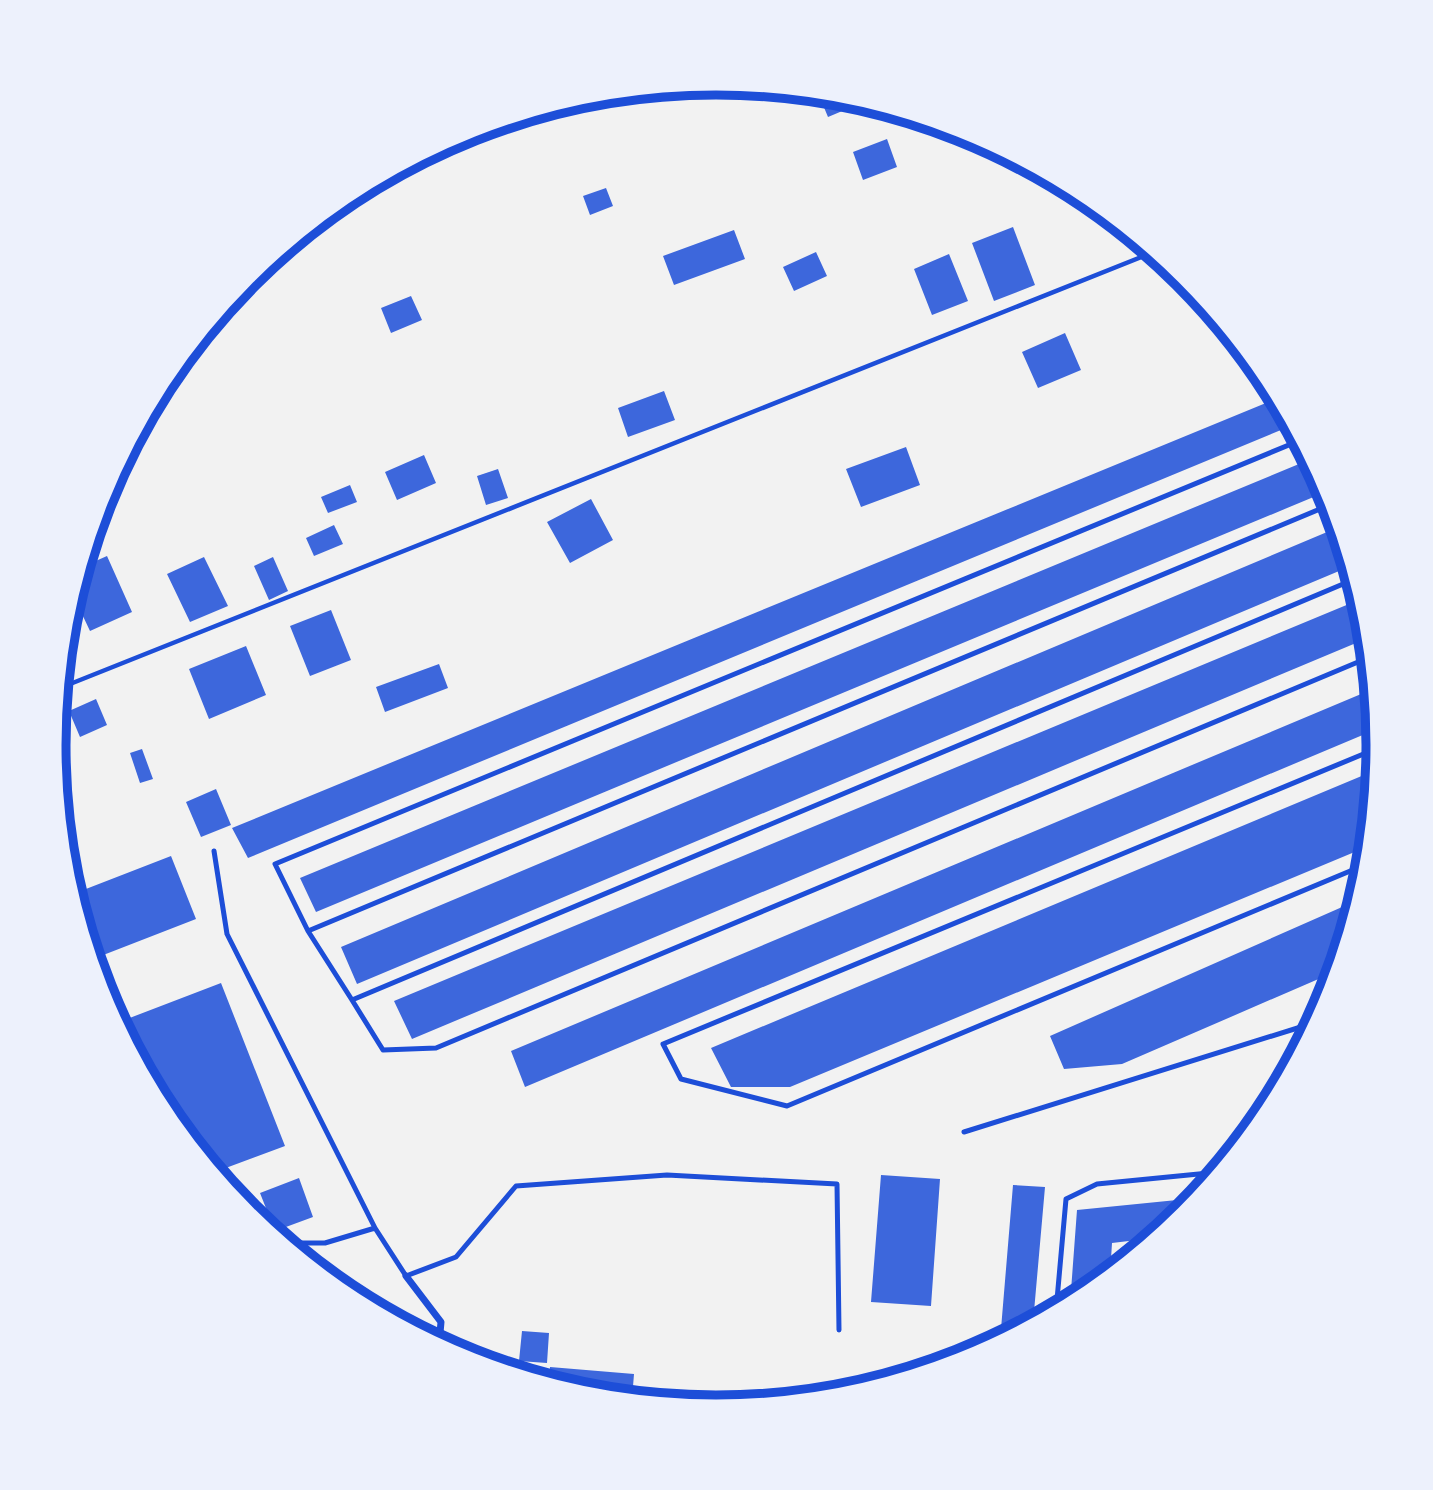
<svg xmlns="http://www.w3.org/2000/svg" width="1433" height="1490" font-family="'Roboto Serif',serif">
<rect width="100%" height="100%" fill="#f2f2f2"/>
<path fill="#3d67dc" d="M 818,93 L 846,96 L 857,99 L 859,104 L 828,117 Z
M 887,139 L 897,167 L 863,180 L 853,152 Z
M 606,188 L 613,206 L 590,215 L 583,196 Z
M 1013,227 L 1035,285 L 994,301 L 972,243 Z
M 734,230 L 745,259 L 674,285 L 663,256 Z
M 816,252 L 827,276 L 794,291 L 783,267 Z
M 949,254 L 968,301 L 932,315 L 914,269 Z
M 411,296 L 422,320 L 391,333 L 381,308 Z
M 1065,333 L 1081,370 L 1038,388 L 1022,352 Z
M 664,391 L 675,420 L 628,437 L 618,408 Z
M 1278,398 L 1293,425 L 248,858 L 232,828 Z
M 906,447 L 920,485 L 861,507 L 846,469 Z
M 424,455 L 436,483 L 397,500 L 385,472 Z
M 1311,459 L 1328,491 L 316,912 L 300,878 Z
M 498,469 L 508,498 L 486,505 L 477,476 Z
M 350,485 L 357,502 L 328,513 L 321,497 Z
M 591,499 L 613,540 L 570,563 L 547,522 Z
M 334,525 L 343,544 L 314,556 L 306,538 Z
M 1339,527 L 1351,566 L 357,984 L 341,947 Z
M 107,556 L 132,612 L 90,631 L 73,595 L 82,567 Z
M 204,557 L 228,606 L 190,622 L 167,574 Z
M 273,557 L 288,591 L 269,600 L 254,566 Z
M 1361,599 L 1366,616 L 1368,638 L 412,1039 L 394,1001 Z
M 331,610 L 351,660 L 310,676 L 290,626 Z
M 246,646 L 266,695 L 209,719 L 189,669 Z
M 439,664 L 448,688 L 385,712 L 376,687 Z
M 1373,689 L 1377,729 L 525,1087 L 511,1051 Z
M 96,699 L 107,725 L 80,737 L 69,711 Z
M 142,749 L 153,779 L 140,783 L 130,753 Z
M 1376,770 L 1369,846 L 790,1087 L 731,1087 L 711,1048 Z
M 216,789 L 231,825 L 201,837 L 186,802 Z
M 171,856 L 196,919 L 93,959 L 73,894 Z
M 1358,900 L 1337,971 L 1122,1064 L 1064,1069 L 1050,1036 Z
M 221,983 L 285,1146 L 215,1172 L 166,1113 L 127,1019 Z
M 881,1175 L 940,1179 L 931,1306 L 871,1302 Z
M 299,1178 L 313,1217 L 275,1231 L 260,1193 Z
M 1013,1185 L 1045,1187 L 1033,1323 L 1000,1341 Z
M 1197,1198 L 1184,1214 L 1154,1238 L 1112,1243 L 1110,1275 L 1084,1296 L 1070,1304 L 1077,1210 Z
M 522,1331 L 549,1333 L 547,1363 L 519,1361 Z
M 550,1367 L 634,1374 L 632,1399 L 587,1394 L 549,1383 Z"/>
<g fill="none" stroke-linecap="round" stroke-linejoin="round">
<path stroke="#1d4ed8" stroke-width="4.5" d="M 60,688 L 1154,252"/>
<path stroke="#1d4ed8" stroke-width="5" d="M 1301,440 L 275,864 L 308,931 L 1332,504
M 1355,579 L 352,1000 L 383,1050 L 436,1048 L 1370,657
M 214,851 L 227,934 L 375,1228 L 406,1276 L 456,1257 L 516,1186 L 667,1175 L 837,1184 L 839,1330
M 1367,864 L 787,1106 L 681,1079 L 663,1044 L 1378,748
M 308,931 L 352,1000
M 964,1132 L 1304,1026 L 1313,1027
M 285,1243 L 325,1243 L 375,1228
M 1056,1311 L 1066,1199 L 1097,1184 L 1219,1172"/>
<path stroke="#1d4ed8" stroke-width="7" d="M 406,1276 L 441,1322 L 439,1344"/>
</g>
<path d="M0 0H1433V1490H0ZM66 745a650 650 0 1 1 1300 0a650 650 0 1 1-1300 0Z" fill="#edf1fc" fill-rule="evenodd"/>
<path fill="none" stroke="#1d4ed8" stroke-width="9" d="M66 745a650 650 0 1 1 1300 0a650 650 0 1 1-1300 0Z"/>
</svg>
